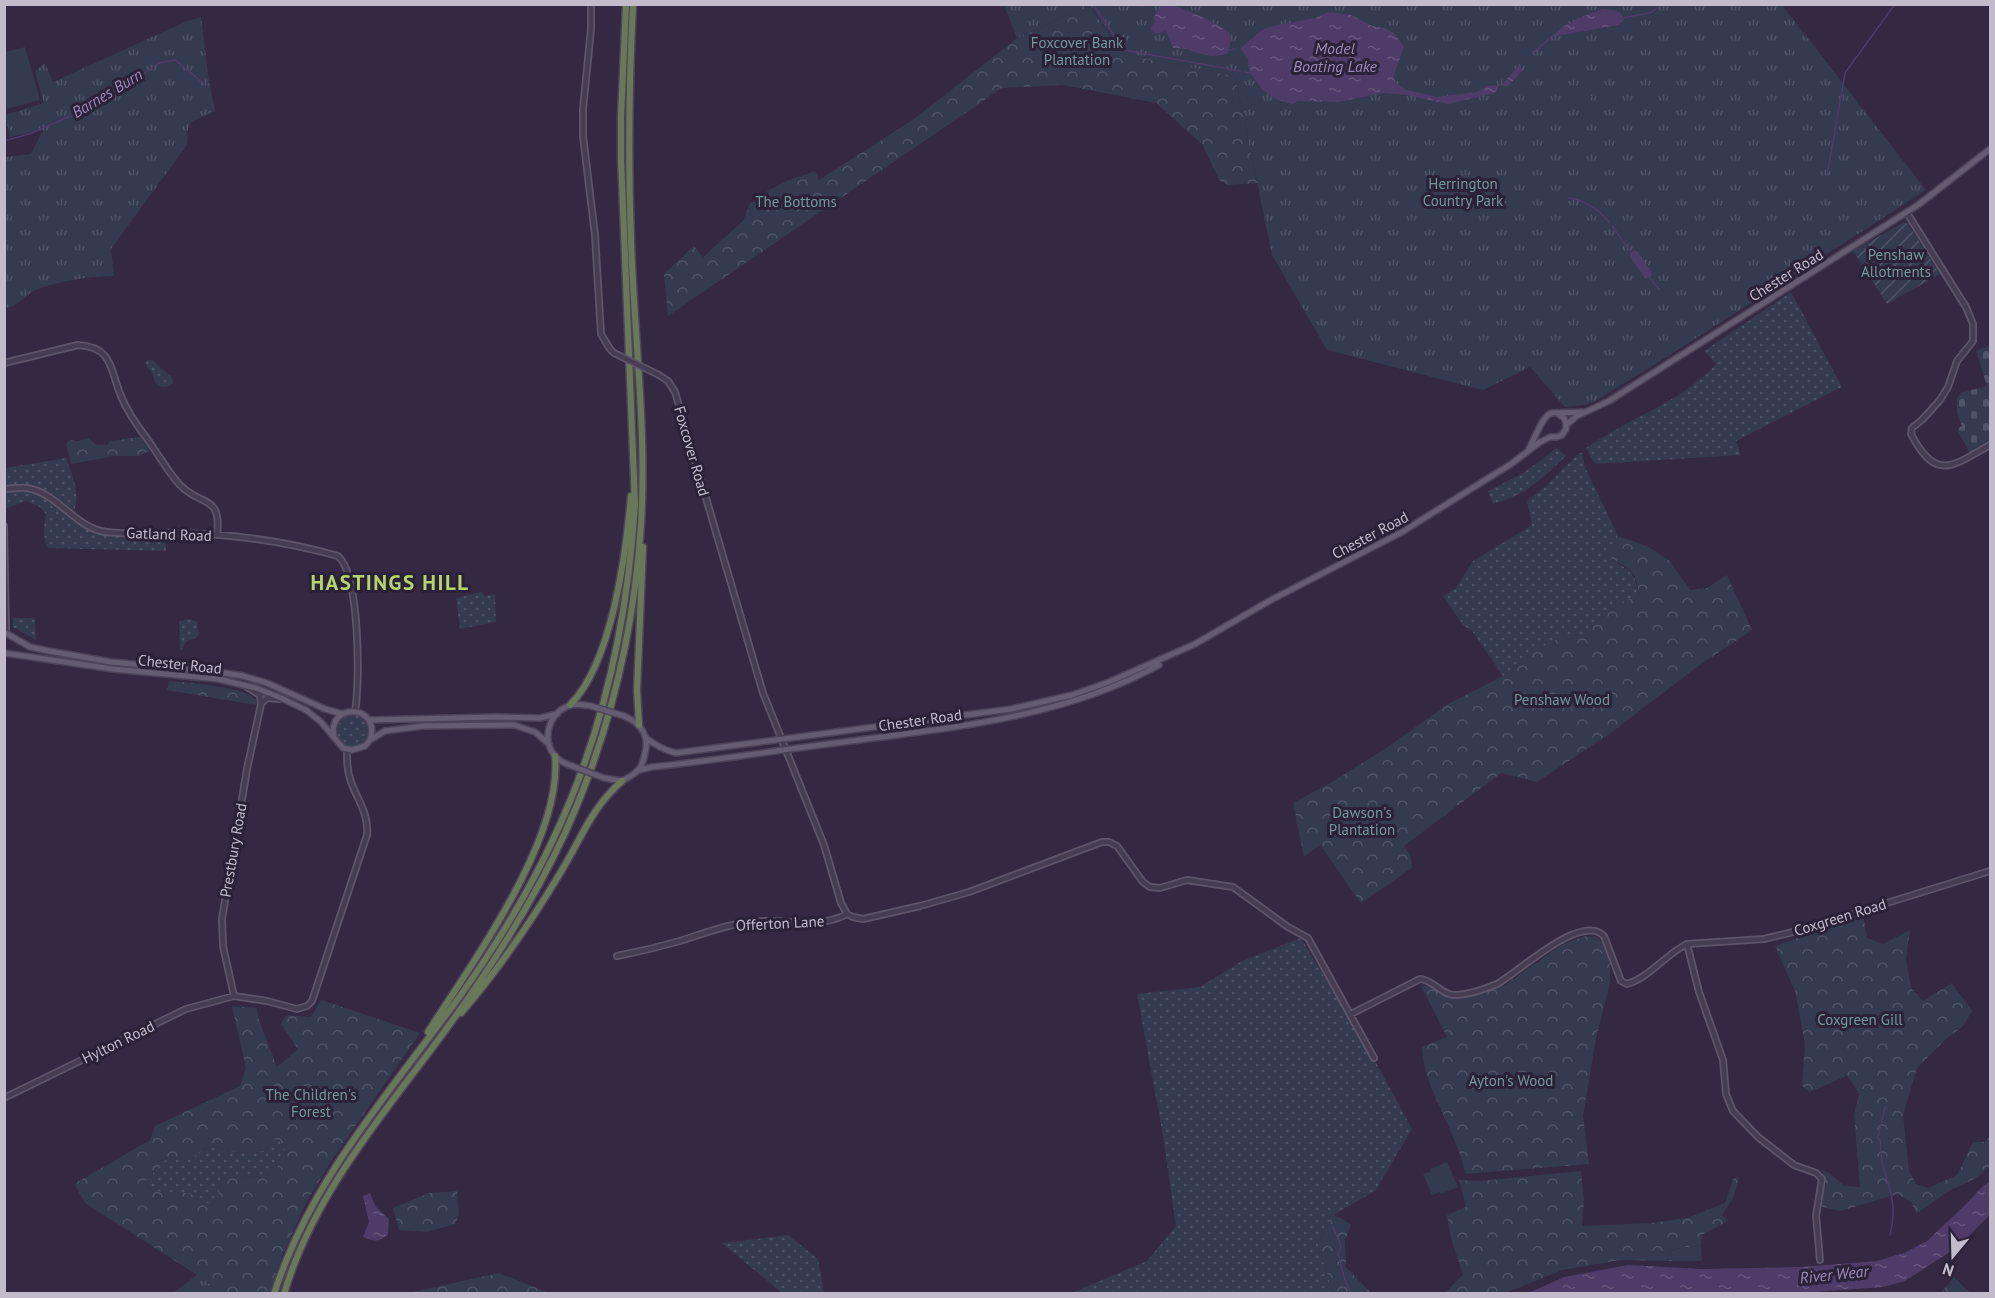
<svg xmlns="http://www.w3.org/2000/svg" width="1995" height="1298" font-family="'PT Sans',sans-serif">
<defs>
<pattern id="grass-dots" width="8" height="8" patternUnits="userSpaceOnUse" patternTransform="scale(1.5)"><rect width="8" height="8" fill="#343a50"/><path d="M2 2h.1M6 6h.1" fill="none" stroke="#505468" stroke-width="1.8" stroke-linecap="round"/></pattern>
<pattern id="forest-crowns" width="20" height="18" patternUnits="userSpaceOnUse" patternTransform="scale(1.5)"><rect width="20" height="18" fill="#343a50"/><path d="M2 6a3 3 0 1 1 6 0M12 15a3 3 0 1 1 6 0" fill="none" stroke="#505468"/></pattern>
<pattern id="cemetery-stones" width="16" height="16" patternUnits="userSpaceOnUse" patternTransform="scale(1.5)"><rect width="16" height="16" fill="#343a50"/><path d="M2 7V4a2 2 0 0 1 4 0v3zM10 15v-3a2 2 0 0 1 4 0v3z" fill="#505468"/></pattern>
<pattern id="park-tufts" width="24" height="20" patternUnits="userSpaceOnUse" patternTransform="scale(1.5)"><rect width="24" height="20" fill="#343a50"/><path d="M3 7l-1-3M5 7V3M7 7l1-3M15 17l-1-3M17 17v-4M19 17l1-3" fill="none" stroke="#505468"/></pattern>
<pattern id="garden-furrows" width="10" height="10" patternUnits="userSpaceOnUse" patternTransform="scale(1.5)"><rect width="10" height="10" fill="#343a50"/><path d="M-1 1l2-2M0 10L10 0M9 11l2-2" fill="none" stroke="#505468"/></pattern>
<pattern id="water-ripples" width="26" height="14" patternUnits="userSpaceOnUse" patternTransform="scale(1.5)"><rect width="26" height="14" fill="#4f3b67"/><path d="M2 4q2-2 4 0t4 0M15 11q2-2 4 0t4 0" fill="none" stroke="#67557c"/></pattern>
</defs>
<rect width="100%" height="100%" fill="#342843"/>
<path fill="url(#grass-dots)" d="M 1791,292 L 1842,387 L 1736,441 L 1741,455 L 1595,464 L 1586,448 C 1628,418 1681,403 1716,364 L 1704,351 Z
M 149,360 L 153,361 L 172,377 L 173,383 C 167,388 162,388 156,384 L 151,371 L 147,367 L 146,361 Z
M 1557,448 L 1566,456 C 1542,479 1526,495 1493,504 L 1488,491 L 1523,473 Z
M 1579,453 L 1582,453 L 1585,467 L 1618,536 L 1613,545 L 1612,560 C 1635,573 1634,573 1640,599 L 1627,599 L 1601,618 L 1594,625 L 1589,636 L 1572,634 L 1528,655 L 1503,676 L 1472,631 L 1463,625 L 1443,596 L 1455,589 L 1473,561 L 1532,525 L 1527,501 L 1545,487 Z
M 66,458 C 73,479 82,495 72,516 L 106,532 L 165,533 L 166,551 L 48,548 C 42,538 44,525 46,514 L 40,507 L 26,501 L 5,509 L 5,468 Z
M 481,592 L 485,596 L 495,594 L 496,622 L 460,629 L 456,598 Z
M 13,618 L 35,618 L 36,640 L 13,627 Z
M 190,619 L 197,622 L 199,634 L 196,638 C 188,640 184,641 183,650 L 180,650 L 179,621 Z
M337 731a16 16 0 1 1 32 0a16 16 0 1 1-32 0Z
M 1301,938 L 1379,1068 L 1412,1129 L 1375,1191 L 1333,1215 L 1318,1243 L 1333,1293 L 1069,1294 L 1147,1261 L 1176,1226 L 1163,1136 L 1137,994 L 1200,987 L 1242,961 Z
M 273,1139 L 279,1141 L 286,1151 L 284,1164 L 267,1176 L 244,1177 L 222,1175 L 218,1195 L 212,1206 L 189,1193 L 163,1193 L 142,1185 L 168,1157 L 186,1161 L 212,1145 C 228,1154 246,1153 264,1152 Z
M 788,1235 L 818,1259 L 824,1293 L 782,1293 L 722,1243 Z"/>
<path fill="url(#forest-crowns)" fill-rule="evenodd" d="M 1089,5 L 1124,54 L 1235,76 L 1257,183 L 1228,185 L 1219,180 L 1202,144 L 1156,103 L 1063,85 L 1002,88 L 668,316 L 664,274 L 694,246 L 703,257 L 743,221 L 750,203 L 771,199 L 767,191 L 787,181 L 815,171 L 819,180 L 914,119 L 1017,38 Z
M 140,437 L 150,451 L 139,456 L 115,456 L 71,464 L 66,444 L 70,440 L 78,441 L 88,438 L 97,445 L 107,445 L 110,441 Z
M 1618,536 L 1649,547 L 1670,561 L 1690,590 L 1707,588 L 1727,575 L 1752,630 L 1697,667 L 1608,735 L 1537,782 L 1501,773 L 1404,846 L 1410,854 L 1412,868 L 1361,903 L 1320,845 L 1304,857 L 1293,803 L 1332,782 L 1386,748 L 1448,704 L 1503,676 L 1528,655 L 1550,642 L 1572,634 L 1589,636 L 1594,625 L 1601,618 L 1627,599 L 1640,599 C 1638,590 1637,577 1630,570 C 1622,563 1611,560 1604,553 L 1608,546 L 1613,545 Z
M 169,681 C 190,683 241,686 256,699 L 256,705 L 167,690 Z
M 1863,914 L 1867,938 L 1883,944 L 1910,930 L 1906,960 L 1911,988 L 1923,1001 L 1952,983 L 1972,1011 L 1963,1026 L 1945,1040 L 1917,1068 L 1903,1115 L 1909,1171 L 1916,1184 L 1928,1188 L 1957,1175 L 1973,1142 L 1985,1142 L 1990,1136 L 1990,1166 L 1978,1177 L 1947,1192 L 1916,1214 L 1912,1203 L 1898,1194 L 1840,1211 L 1822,1207 L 1823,1194 L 1826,1184 L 1822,1169 L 1831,1174 L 1844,1186 L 1860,1187 L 1854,1115 L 1859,1094 L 1847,1076 L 1810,1092 L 1802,1086 L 1805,1043 L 1795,991 L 1775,946 Z
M 1586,936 L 1597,937 L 1603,944 L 1610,963 L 1610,983 L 1596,1038 L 1583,1116 L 1589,1164 L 1465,1174 C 1458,1132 1423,1089 1422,1047 L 1447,1037 L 1421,986 L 1431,986 L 1447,997 L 1469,997 L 1505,985 L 1563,944 Z
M 321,1000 L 420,1033 L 332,1160 L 306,1203 L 282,1256 L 270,1293 L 222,1293 L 197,1275 L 85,1203 L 74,1184 L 150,1140 L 155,1126 L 240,1086 L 246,1068 L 232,1006 L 257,1008 L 259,1020 L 277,1067 L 298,1049 L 281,1024 L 287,1015 L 311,1017 ZM 273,1139 L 279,1141 L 286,1151 L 284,1164 L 267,1176 L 244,1177 L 222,1175 L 218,1195 L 212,1206 L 189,1193 L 163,1193 L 142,1185 L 168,1157 L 186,1161 L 212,1145 C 229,1154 246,1153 264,1152 Z
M 1581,1171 L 1584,1200 L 1582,1226 L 1651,1223 L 1687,1218 L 1725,1203 L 1733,1179 L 1739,1177 L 1733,1198 L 1722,1215 L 1728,1221 L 1702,1235 L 1701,1245 L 1669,1250 L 1672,1261 L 1621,1260 L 1562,1270 L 1506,1293 L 1444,1294 L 1463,1275 L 1451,1238 L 1447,1215 L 1466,1207 L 1459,1180 L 1479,1181 Z
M 457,1191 L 459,1214 L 455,1224 L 427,1232 L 399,1230 L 393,1208 L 429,1193 Z
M 1333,1215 L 1341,1218 L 1351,1225 L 1345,1240 L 1346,1267 L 1371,1293 L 1333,1293 L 1318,1243 Z
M 499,1273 L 549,1293 L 408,1293 Z
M 1954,1277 L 1970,1293 L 1941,1293 Z"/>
<path fill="url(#cemetery-stones)" d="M 1990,345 L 1990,442 L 1970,454 L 1957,429 L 1962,426 L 1957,413 L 1957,398 L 1961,393 L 1987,386 L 1976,351 Z"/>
<path fill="url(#park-tufts)" d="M 1004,5 L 1089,5 L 1017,38 Z
M 1090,5 L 1782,5 L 1926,190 L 1673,353 L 1594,402 L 1584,405 L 1565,407 L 1530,367 L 1483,390 L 1327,350 L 1272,255 L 1235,76 L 1124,54 Z
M 201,17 L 209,82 L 215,111 L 191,122 L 188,128 L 187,145 L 111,249 L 114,276 C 90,276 59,281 36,290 C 24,295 20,306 5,308 L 5,157 L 31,154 L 43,130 L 10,137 L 5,115 L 44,103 L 35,71 L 45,63 L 53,82 L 185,22 Z
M 197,1275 L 222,1293 L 173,1293 Z"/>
<path fill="url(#garden-furrows)" d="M 1904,222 L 1908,224 L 1940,274 L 1887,304 L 1853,251 Z"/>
<path fill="#343a50" d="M 25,47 L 40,100 L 7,109 L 5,100 L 5,52 Z
M 1570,92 L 1578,95 L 1589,94 L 1590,96 L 1592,96 L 1590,101 L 1589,114 L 1586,114 L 1584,109 L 1570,106 L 1566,107 L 1562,104 L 1562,96 Z
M 1447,1162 L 1458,1187 L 1441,1194 L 1440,1192 L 1432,1195 L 1423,1174 L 1431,1171 L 1431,1169 Z
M 1701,1245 L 1702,1261 L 1672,1261 L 1669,1250 Z"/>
<path fill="url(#water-ripples)" d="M 1162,4 C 1179,4 1214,22 1229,32 L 1231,40 L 1228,53 C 1214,59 1202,54 1188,50 C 1184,48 1178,48 1173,48 L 1166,31 L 1156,34 L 1150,29 L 1155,21 L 1153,19 Z
M 1602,9 L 1615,10 L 1621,13 L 1623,21 L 1619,25 L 1556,36 L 1555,34 C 1567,21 1585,16 1602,9 Z
M 1329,12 L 1351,15 L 1372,26 L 1384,28 L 1394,33 L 1404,47 L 1393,77 L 1397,84 L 1406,90 L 1437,97 L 1477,92 L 1487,86 L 1502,85 L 1518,66 L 1521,66 L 1522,71 L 1508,86 L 1499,86 L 1495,93 L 1448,104 L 1407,95 L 1383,93 L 1338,102 L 1298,101 L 1293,104 C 1278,101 1267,96 1258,84 C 1254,79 1254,76 1249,73 L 1248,58 L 1241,49 L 1242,47 L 1262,30 L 1269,27 L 1315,18 Z
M 1634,250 L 1638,252 L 1652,273 L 1651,277 L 1645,278 L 1631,258 L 1630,254 Z
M 1990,1181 L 1990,1215 L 1956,1248 L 1905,1281 L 1883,1287 L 1787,1294 L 1528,1293 L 1564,1277 L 1628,1265 L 1701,1269 L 1800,1267 L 1877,1261 L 1904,1253 L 1927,1241 L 1964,1206 L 1983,1186 Z
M 370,1193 L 376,1207 L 389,1219 L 388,1235 C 379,1242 375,1242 363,1237 L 369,1222 L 363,1196 Z"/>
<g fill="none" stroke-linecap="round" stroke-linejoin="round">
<path stroke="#4f3b67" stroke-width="1.5" d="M 1093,4 L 1124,50 L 1240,71
M 1126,4 L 1143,6
M 1621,18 L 1650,13 L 1663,4
M 1229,50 L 1235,49
M 1534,52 L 1555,34
M 1245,72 L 1249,73
M 4,141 L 29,134 L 73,115 L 130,83 L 159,63 L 175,60 L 204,84
M 1827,176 L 1845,73 L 1895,4
M 1568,198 C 1584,199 1599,210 1609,222
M 1612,226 L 1631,252
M 1650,278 L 1659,289
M 1885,1107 L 1878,1138 L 1880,1140 C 1881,1150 1881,1160 1884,1169 C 1891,1194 1897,1208 1890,1235
M 1333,1227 L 1341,1246 L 1338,1254 L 1345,1280 L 1351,1294"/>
<defs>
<path id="minor" d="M 591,4 L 591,29 L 583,109 L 583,136 L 595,235 L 601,334 L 610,349 L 614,353
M 1907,213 L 1966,307 L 1973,324 L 1973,341 L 1957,361 L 1948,387 L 1940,400 L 1922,420 L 1912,428 L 1911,434 C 1936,482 1953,466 1990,445
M 4,363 L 78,345 C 114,347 110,371 121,396 C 127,411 138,427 148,440 C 158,454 168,472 180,485 C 201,507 222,494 217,535
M 659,375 L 668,381 L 675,392 L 763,693 L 824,845 L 841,903 L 847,914 L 853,917 L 863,919 L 920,906 L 969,892 L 1102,842 L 1109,842 L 1117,846 L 1143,882 L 1150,887 L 1160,888 L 1187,880 L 1233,887 L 1288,927 L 1308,938 L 1374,1058
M 4,489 C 12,489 20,487 27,488 C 58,493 75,528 106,532 C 130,535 156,532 180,533 C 232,534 288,542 338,556 C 360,575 360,682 355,712
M 4,526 L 6,633
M 261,704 L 267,698 L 279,699
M 1687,944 L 1699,992 L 1723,1060 L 1726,1094 L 1733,1111 L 1758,1137 L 1794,1165 L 1816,1173 L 1822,1179 L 1816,1216 L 1820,1260
M 617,956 C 638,952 659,947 680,941 C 708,932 736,921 766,921 C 794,921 821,928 847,914
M 234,996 L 223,946 L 222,919 L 247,769 L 261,704 L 260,695 L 247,687
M 1351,1014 L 1420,979 C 1434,980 1442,996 1457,995 C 1470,994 1485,989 1497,984 C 1518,973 1581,912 1604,936 L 1621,981 L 1627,984 C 1649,978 1666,954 1687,944 L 1764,939 L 1797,931 L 1990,871
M 4,1098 L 186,1009 L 234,996 L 267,1001 L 297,1009 L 307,1006 L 312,1001 L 367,835 C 369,814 358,801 351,782 C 347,771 347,761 347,749"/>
<path id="major" d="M 1566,425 L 1577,416 L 1609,401 L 1918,205 L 1990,149
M 1529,449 C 1534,440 1543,414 1552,413 C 1562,412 1572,413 1582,412
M 4,632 L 30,647 L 49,651 L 111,662 L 219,672 L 243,676 L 267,683 L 325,709 L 343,714
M 4,653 L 113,669 L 218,679 L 256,688 L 281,698 L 306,710 L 321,722 L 343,748 L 352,750 L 365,746 L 370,740 L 385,731 L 423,726 L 514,725 L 535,732 L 549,744
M 369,720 L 496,717 L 540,718 L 557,714
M 334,736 C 327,702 382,704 370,740
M 646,738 C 656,746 664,750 676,753 L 1011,709 L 1072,695 L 1109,682 L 1195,644 L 1271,600 L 1402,532 L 1511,464 L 1540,442 L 1550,437 L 1557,437 L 1562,435 L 1566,429 L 1566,423 L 1564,418 L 1557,413
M 572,766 C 566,764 560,761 556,757 C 541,741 548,714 568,706 C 575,703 584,705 591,706
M 639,770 L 652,767 C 719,760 785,749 851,741 C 957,727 1064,717 1159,665
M 604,778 L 622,781 C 627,778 634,775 638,770 C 642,766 644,759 645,753 C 650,735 640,723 624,716"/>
<path id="highway" d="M 570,705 C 612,663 626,554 631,496
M 639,725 L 637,690 L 643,547
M 461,1013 C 499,969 529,925 559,875 C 581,840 590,809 622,781
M 428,1032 C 472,963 563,839 555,756
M 274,1294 C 311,1179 391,1091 460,996 C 571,842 623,693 635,504 L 621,159 L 621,116 L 626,4
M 284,1294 C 311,1202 373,1126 430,1051 C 481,983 529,911 565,833 C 609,736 634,632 641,525 C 647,430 634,335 631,240 C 628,162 629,83 633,4"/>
</defs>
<use href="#minor" stroke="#5e556a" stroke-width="8"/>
<use href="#major" stroke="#4d4359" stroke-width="8"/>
<use href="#highway" stroke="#4e445a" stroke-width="9"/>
<use href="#minor" stroke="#463c53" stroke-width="4.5"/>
<use href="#major" stroke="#655b72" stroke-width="5"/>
<use href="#highway" stroke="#6a785a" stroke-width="6"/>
<defs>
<path id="minor-bridge" d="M 614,353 L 659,375"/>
<path id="major-bridge" d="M 591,706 L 624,716
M 572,766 L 604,778"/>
</defs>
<use href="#minor-bridge" stroke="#5e556a" stroke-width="8" stroke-linecap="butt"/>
<use href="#major-bridge" stroke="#4d4359" stroke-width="8" stroke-linecap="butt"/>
<use href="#minor-bridge" stroke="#463c53" stroke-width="4.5"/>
<use href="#major-bridge" stroke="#655b72" stroke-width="5"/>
</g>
<g text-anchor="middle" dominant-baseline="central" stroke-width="6" stroke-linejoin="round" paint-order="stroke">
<g font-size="15" fill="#72989c" stroke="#2b2138">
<text x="1077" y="42">Foxcover Bank<tspan x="1077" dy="17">Plantation</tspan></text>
<text x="1463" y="183">Herrington<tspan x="1463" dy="17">Country Park</tspan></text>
<text x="796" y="201">The Bottoms</text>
<text x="1896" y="254">Penshaw<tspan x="1896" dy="17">Allotments</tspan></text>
<text x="1562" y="699">Penshaw Wood</text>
<text x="1362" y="812">Dawson's<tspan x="1362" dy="17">Plantation</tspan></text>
<text x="1860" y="1019">Coxgreen Gill</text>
<text x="1511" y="1080">Ayton's Wood</text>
<text x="311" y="1094">The Children's<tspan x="311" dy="17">Forest</tspan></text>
</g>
<g font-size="15" fill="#c3bacc" stroke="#2b2138">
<text transform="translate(1786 275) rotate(-32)">Chester Road</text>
<text transform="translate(692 451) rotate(74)">Foxcover Road</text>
<text transform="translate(169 534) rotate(2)">Gatland Road</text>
<text transform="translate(1370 535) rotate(-28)">Chester Road</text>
<text transform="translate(180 664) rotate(6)">Chester Road</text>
<text transform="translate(920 720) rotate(-8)">Chester Road</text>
<text transform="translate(233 850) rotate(-80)">Prestbury Road</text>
<text transform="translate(1840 917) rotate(-17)">Coxgreen Road</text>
<text transform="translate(780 923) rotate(-3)">Offerton Lane</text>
<text transform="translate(118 1042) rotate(-26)">Hylton Road</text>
</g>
<g font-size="16" font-style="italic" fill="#9d89b7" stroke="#2b2138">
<text x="1335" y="48">Model<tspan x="1335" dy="18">Boating Lake</tspan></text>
<text transform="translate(107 93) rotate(-31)">Barnes Burn</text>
<text transform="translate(1834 1274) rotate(-6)">River Wear</text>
</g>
<g font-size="21" font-weight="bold" letter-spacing="1.5" fill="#b5d46d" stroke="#2b2138">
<text x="390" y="582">HASTINGS HILL</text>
</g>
</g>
<rect width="1995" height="1298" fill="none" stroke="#c3bacc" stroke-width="12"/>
<g transform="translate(1953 1256) rotate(199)" stroke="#2b2138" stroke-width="4.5" paint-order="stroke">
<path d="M0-4.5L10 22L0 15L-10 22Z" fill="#c3bacc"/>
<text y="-9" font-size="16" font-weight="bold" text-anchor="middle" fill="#c3bacc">N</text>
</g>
</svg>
